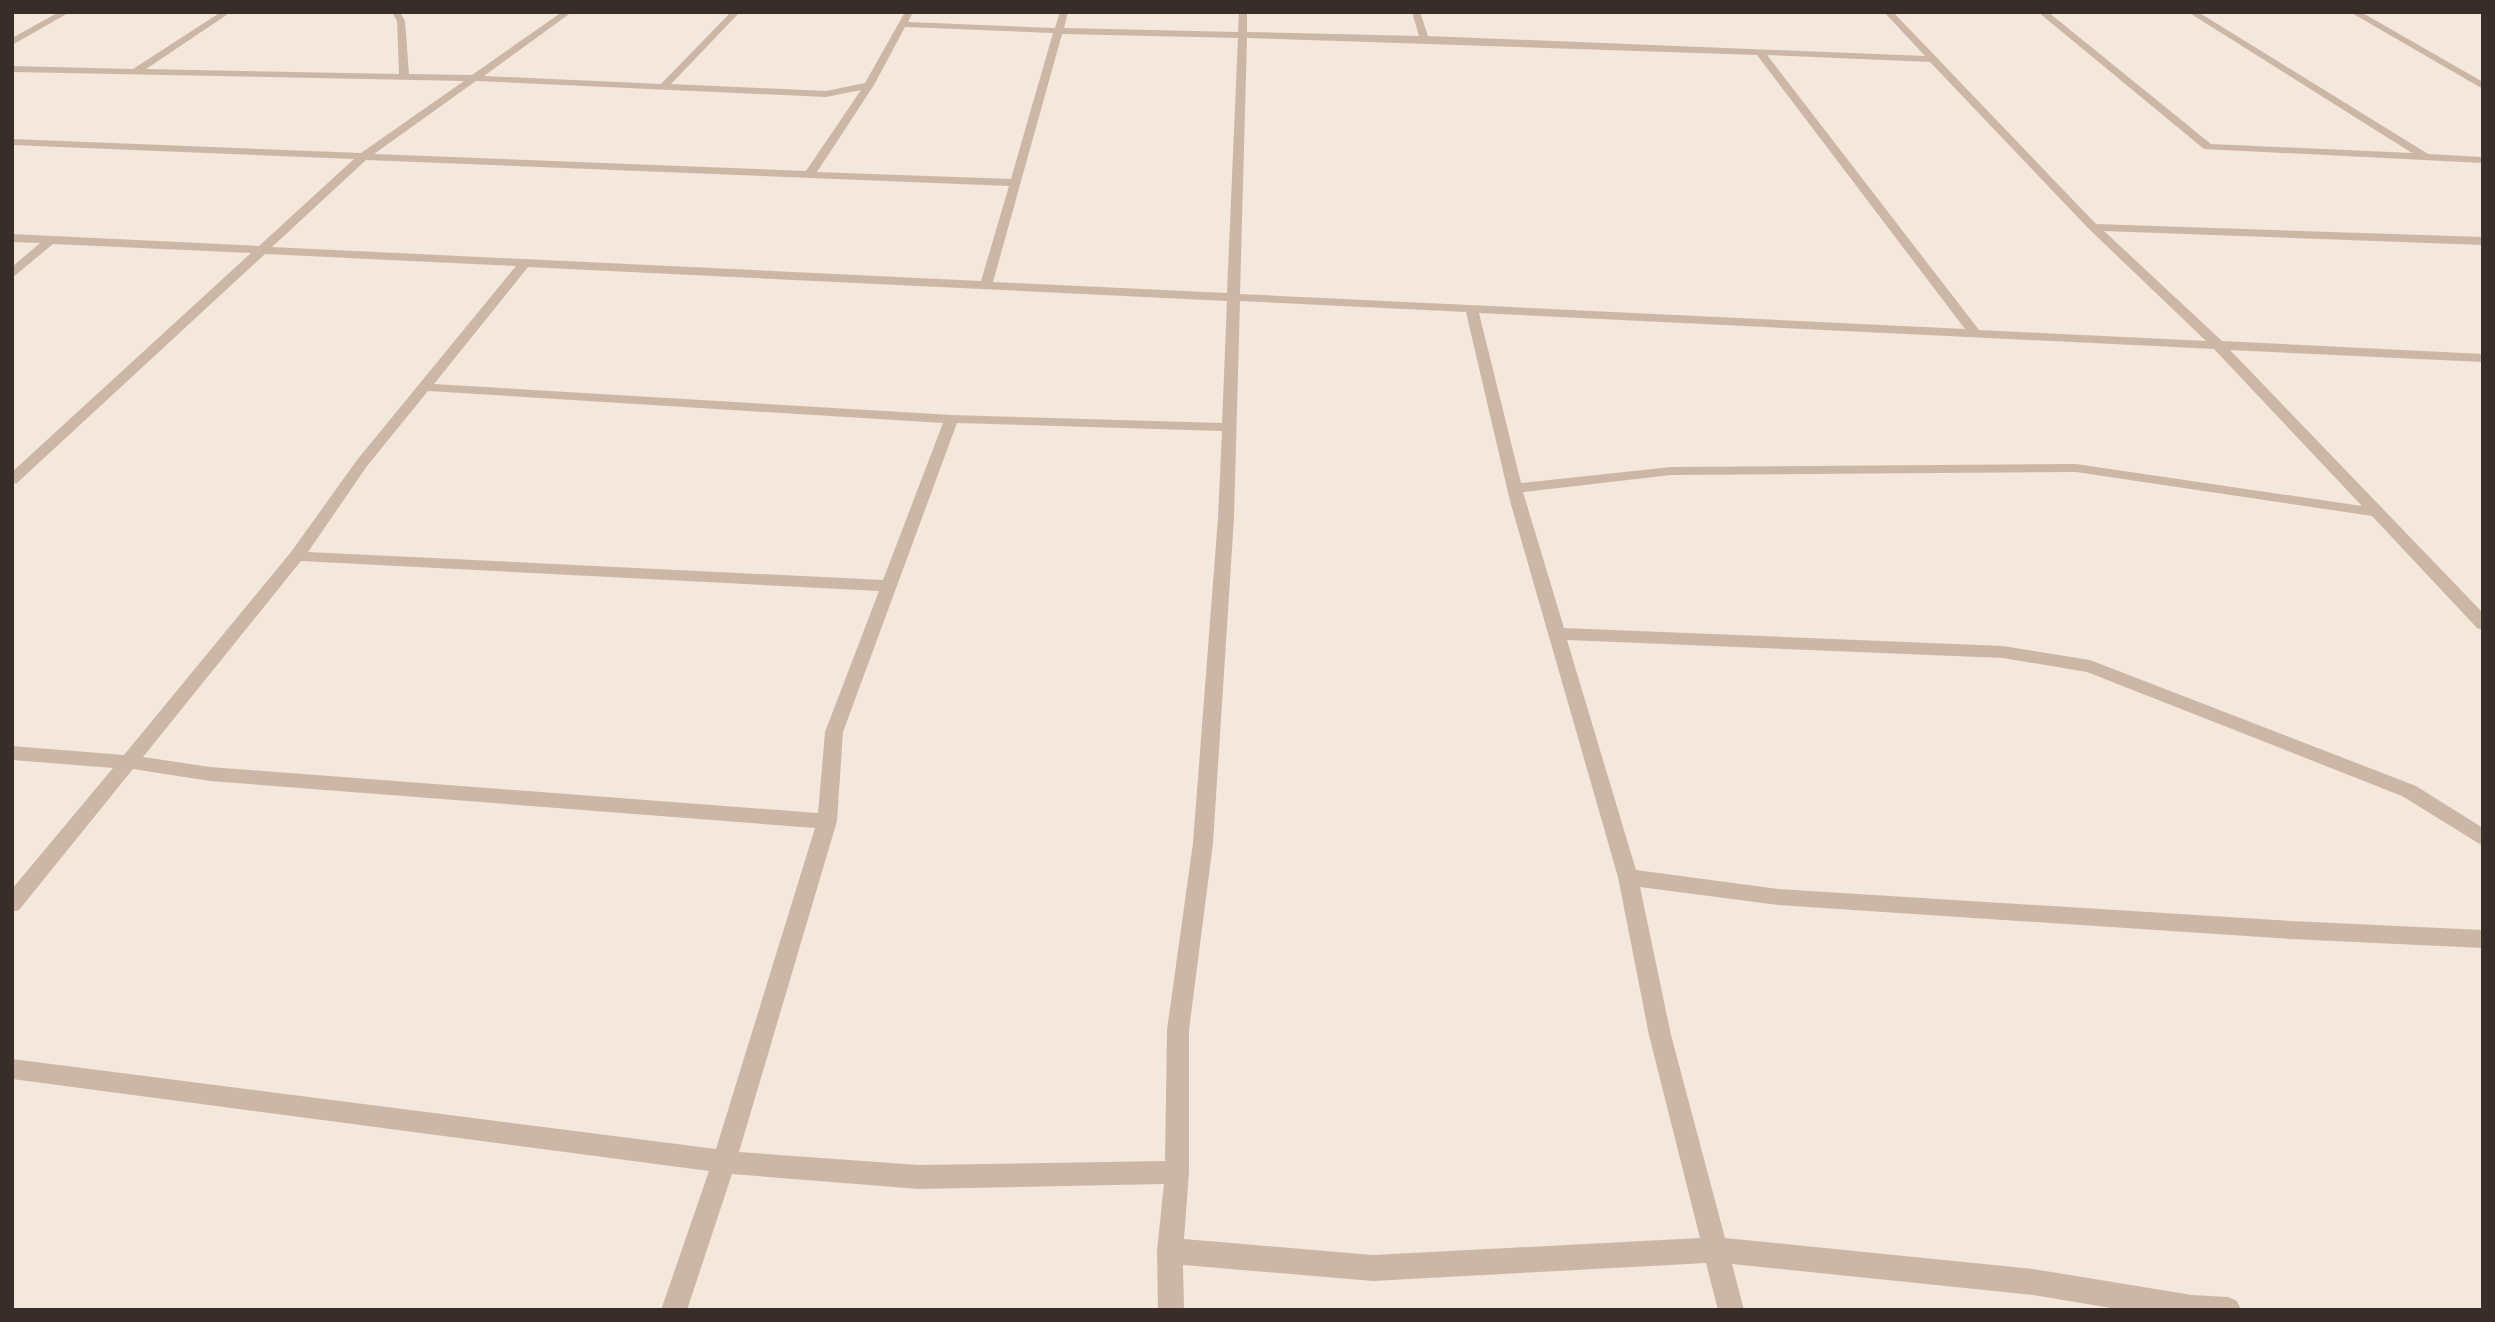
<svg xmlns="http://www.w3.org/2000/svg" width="2495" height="1322" font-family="'Titillium Web',sans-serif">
<rect width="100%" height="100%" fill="#f3e8db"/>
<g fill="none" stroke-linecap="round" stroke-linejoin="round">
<path fill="#ccb7a7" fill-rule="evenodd" d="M 59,12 L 70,12 L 12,45 L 12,38 Z
M 221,12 L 231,12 L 146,69 L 399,74 L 397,21 L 392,12 L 400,12 L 405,21 L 409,74 L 472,75 L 562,12 L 572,12 L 484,76 L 661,84 L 731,12 L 740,12 L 671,84 L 826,91 L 865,83 L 905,12 L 913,12 L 908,22 L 1055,28 L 1060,12 L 1068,12 L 1064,28 L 1238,32 L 1239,12 L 1247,12 L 1247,32 L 1419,36 L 1412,12 L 1420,12 L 1428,36 L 1925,56 L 1884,12 L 1893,12 L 2096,224 L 2483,237 L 2483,245 L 2104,231 L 2222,341 L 2483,354 L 2483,362 L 2230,350 L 2483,613 L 2483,630 L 2477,628 L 2372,516 L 2076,472 L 1671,475 L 1523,492 L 1564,628 L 2003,646 L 2090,660 L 2416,786 L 2483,828 L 2483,846 L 2402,796 L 2087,672 L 2003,658 L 1567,640 L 1636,870 L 1778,889 L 2291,921 L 2483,930 L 2483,948 L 2291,939 L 1778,905 L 1640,887 L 1671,1035 L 1725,1238 L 2033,1269 L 2192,1295 L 2228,1297 L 2237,1301 L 2241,1310 L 2123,1310 L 2033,1295 L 1732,1264 L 1744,1310 L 1718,1310 L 1706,1263 L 1373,1281 L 1183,1265 L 1184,1310 L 1158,1310 L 1157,1251 L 1164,1184 L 919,1189 L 732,1174 L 687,1310 L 661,1310 L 709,1171 L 12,1079 L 12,1059 L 716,1149 L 815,828 L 210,781 L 133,769 L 19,910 L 12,912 L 12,889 L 113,768 L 12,760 L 12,746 L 124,755 L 291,552 L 357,460 L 516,266 L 265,254 L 17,483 L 12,484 L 12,472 L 251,253 L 53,244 L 12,278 L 12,267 L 40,243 L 12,242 L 12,234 L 259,246 L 354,159 L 12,145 L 12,139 L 361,153 L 464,81 L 12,72 L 12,66 L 133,69 ZM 905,27 L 1053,33 L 1011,179 L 817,172 L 874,85 ZM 1062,34 L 1238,38 L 1227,293 L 993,282 ZM 1247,38 L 1757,55 L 1965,329 L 1240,294 ZM 1767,55 L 1930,62 L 2089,229 L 2206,341 L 1979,330 ZM 476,81 L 826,97 L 861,90 L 806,171 L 374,154 ZM 366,160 L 1009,186 L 981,281 L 272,247 ZM 528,267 L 1227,301 L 1222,423 L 952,415 L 434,384 ZM 1240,301 L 1466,312 L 1510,501 L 1618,877 L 1649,1035 L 1700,1238 L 1373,1255 L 1184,1239 L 1189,1172 L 1189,1030 L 1213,843 L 1234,518 ZM 1479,313 L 2214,349 L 2362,506 L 2076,464 L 1671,467 L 1521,483 ZM 428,391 L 943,423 L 883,580 L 308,552 L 367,466 ZM 957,423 L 1222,431 L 1218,518 L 1193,843 L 1167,1030 L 1165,1161 L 919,1165 L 739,1152 L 837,821 L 843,732 ZM 301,561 L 879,591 L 825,732 L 818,813 L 210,767 L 143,757 Z
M 2038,12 L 2048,12 L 2211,144 L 2412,153 L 2188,12 L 2198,12 L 2428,154 L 2483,157 L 2483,163 L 2204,149 Z
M 2350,12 L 2361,12 L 2483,82 L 2483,89 Z"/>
</g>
<rect width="2495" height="1322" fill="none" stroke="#382d28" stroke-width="28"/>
</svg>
